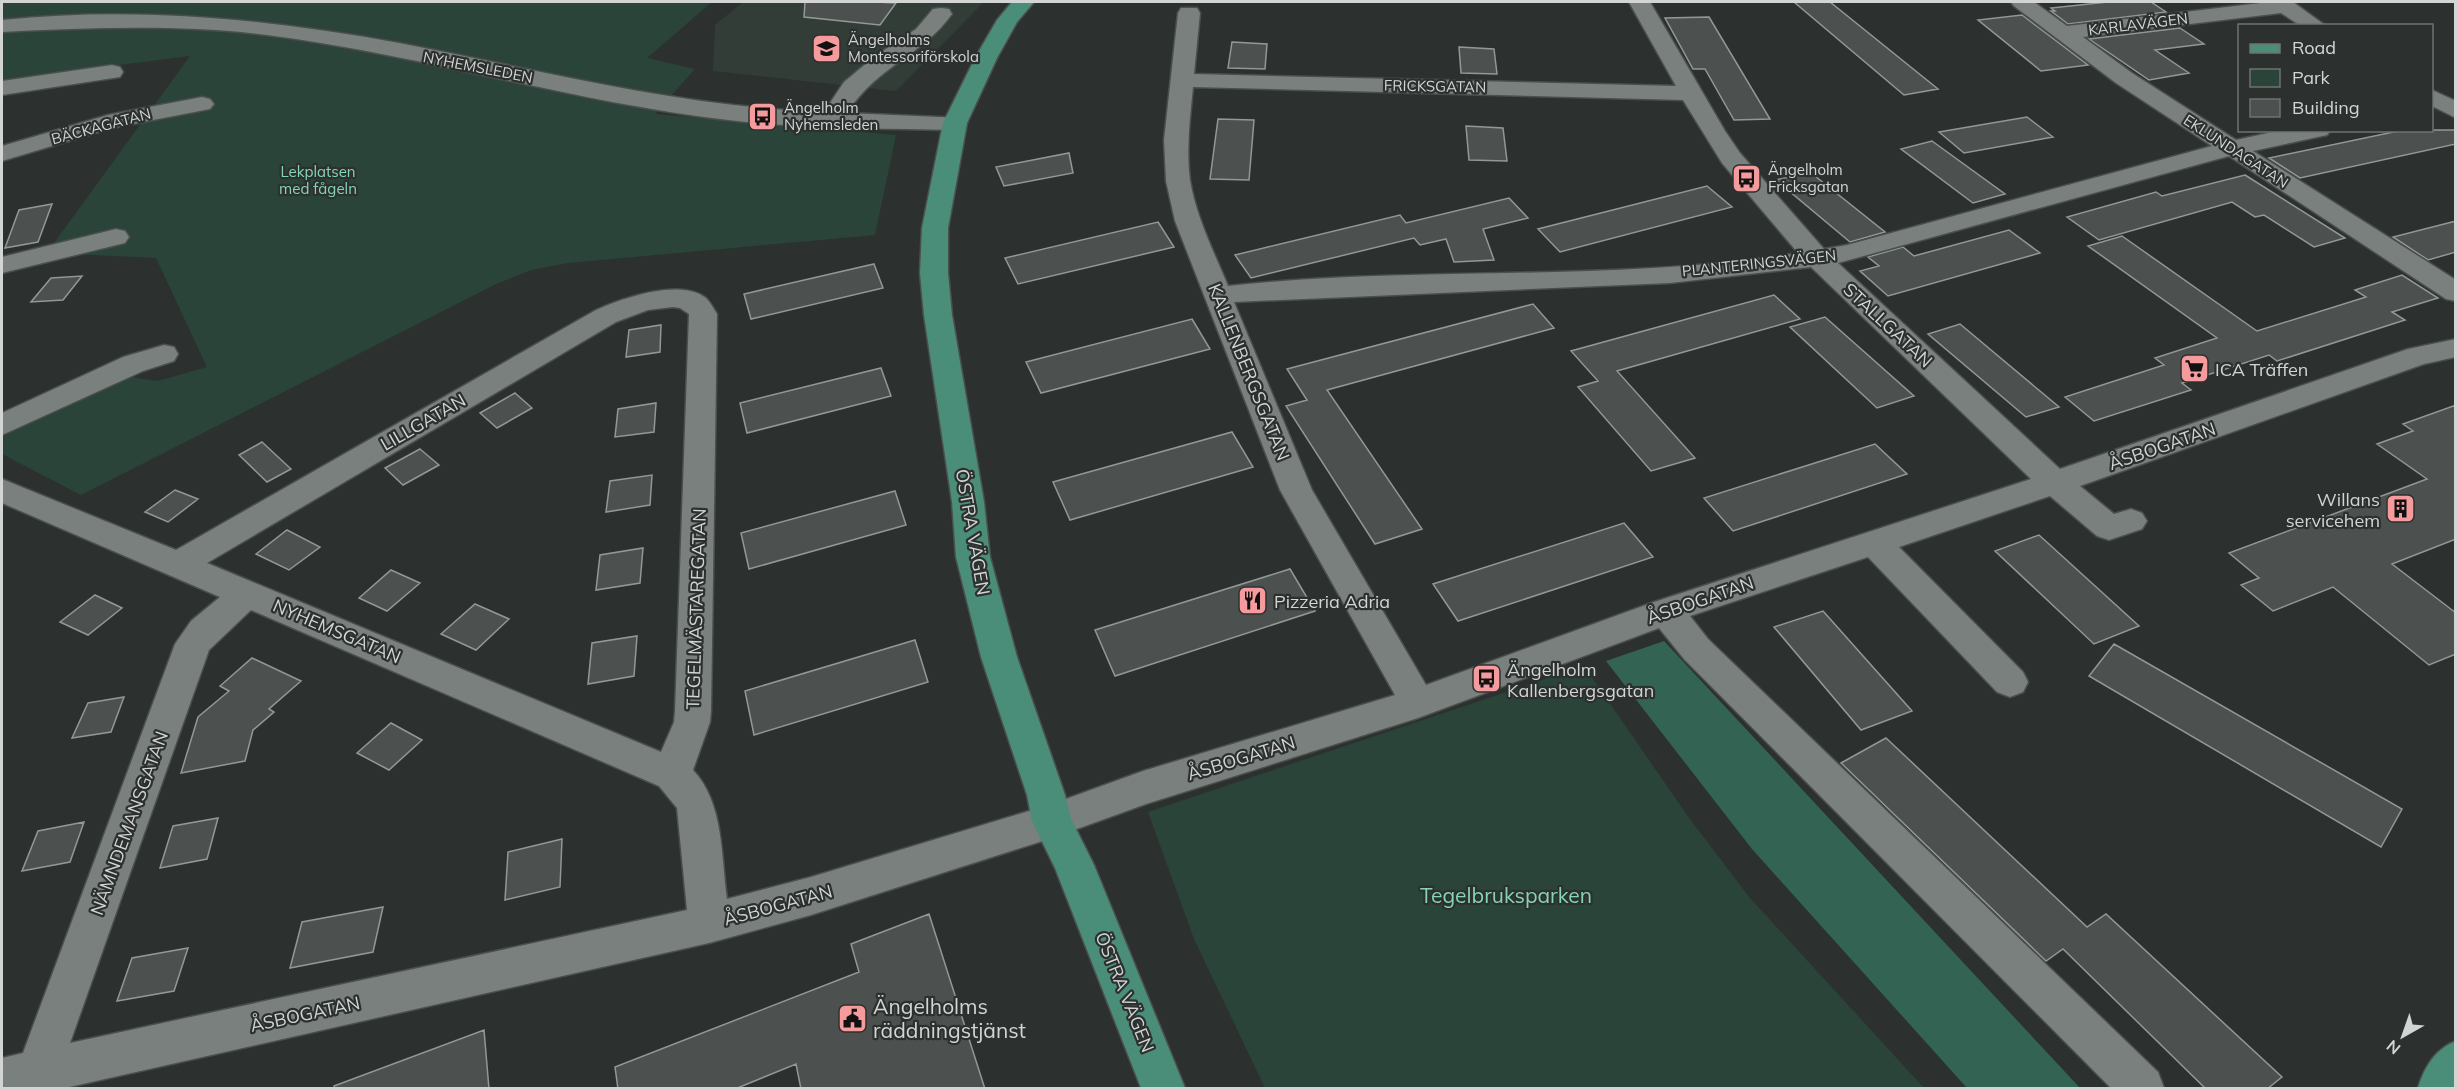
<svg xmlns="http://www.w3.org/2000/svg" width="2457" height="1090" font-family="Mulish,sans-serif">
<rect width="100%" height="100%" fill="#2c312f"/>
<path fill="#323d38" d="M 743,2 L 984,2 L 896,91 L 713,71 L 715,25 Z"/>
<path fill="#2a443a" d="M 2,2 L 712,2 L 647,58 L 695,69 L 655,114 L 896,135 L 875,235 L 568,263 L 531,270 L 496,284 L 81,495 L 2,454 L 2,435 L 114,375 L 158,381 L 207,367 L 156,258 L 49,253 L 54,243 L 190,56 L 2,80 Z
M 1584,666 L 1689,818 L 1750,898 L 1924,1088 L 1265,1088 L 1194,939 L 1148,812 Z"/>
<path fill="#336453" d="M 1664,641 L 2080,1088 L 1967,1088 L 1752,849 L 1606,661 Z"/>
<path fill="#4c514f" stroke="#929895" stroke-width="1.5" d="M 805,2 L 876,2 L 896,3 L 880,25 L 804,17 Z
M 1794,2 L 1830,2 L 1938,89 L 1904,95 Z
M 2108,2 L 2151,2 L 2166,12 L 2068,24 L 2051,11 L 2055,11 L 2051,8 Z
M 2022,15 L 2088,65 L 2041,71 L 1978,20 Z
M 1709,17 L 1770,119 L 1734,120 L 1705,69 L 1693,69 L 1665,18 Z
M 2180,28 L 2204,44 L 2155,50 L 2189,73 L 2149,80 L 2089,39 Z
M 1232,42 L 1267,44 L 1265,69 L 1228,68 Z
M 1459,47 L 1494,49 L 1497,74 L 1461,73 Z
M 2027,117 L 2053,137 L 1964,153 L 1939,132 Z
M 1218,119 L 1254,120 L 1249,180 L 1210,179 Z
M 1466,126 L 1503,128 L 1507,161 L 1469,160 Z
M 2403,130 L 2456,130 L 2456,144 L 2300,178 L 2269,158 Z
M 1932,141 L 2005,194 L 1973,203 L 1901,149 Z
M 1069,153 L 1073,173 L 1004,186 L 996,167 Z
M 1810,172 L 1885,232 L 1850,242 L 1776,180 Z
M 2245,175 L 2345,238 L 2314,247 L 2264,215 L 2255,217 L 2232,202 L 2099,240 L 2067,217 L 2156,192 L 2162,196 Z
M 1707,186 L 1732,207 L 1560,252 L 1538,229 Z
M 1509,198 L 1528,218 L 1483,229 L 1494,260 L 1454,262 L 1446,239 L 1420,245 L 1414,238 L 1251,278 L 1235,255 L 1400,215 L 1406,223 Z
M 52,204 L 38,242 L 5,248 L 19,210 Z
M 2456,221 L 2456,252 L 2428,260 L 2393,237 Z
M 1158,222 L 1174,247 L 1018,284 L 1005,258 Z
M 2009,230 L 2040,253 L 1888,296 L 1860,271 L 1879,266 L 1868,257 L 1903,247 L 1914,256 Z
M 2122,236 L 2257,331 L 2366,297 L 2355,290 L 2402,275 L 2438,298 L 2392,312 L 2405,320 L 2277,361 L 2269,355 L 2182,383 L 2191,390 L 2094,421 L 2065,397 L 2164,365 L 2155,358 L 2217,338 L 2088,246 Z
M 874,264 L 883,288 L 751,319 L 744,294 Z
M 82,276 L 63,300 L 31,302 L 51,278 Z
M 1774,295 L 1800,319 L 1617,371 L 1695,458 L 1651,471 L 1578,387 L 1598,381 L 1571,351 Z
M 1533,304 L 1554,328 L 1327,390 L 1422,529 L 1375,544 L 1286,406 L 1307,400 L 1287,369 Z
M 1825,317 L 1914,396 L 1877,408 L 1790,327 Z
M 1192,319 L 1210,349 L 1041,393 L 1026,362 Z
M 1960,324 L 2059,407 L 2026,417 L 1928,334 Z
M 661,325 L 660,352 L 626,357 L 629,330 Z
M 881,368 L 891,396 L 747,433 L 740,403 Z
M 515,393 L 532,408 L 497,428 L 480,413 Z
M 656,403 L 654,432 L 615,437 L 618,409 Z
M 2456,405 L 2456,539 L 2392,564 L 2456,613 L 2456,654 L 2429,665 L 2333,587 L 2273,611 L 2241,585 L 2259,578 L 2229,553 L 2427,479 L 2377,444 L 2413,431 L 2403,424 Z
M 1232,432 L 1253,467 L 1070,520 L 1053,482 Z
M 262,442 L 291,469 L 267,482 L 239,455 Z
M 1875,444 L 1907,474 L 1733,531 L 1704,498 Z
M 420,449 L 439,465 L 403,485 L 385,468 Z
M 652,475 L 650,505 L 606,512 L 610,481 Z
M 175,490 L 198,499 L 168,522 L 145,512 Z
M 895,491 L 906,525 L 749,569 L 741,533 Z
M 1624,523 L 1653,557 L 1458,621 L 1433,584 Z
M 287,530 L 320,547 L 289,570 L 256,554 Z
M 2039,535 L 2139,626 L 2094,644 L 1995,551 Z
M 643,548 L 640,583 L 596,590 L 600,555 Z
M 1290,569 L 1315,611 L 1115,676 L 1095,630 Z
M 391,570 L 420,583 L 387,611 L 359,598 Z
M 95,595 L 122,608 L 88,635 L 60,622 Z
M 475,604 L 509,619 L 476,650 L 441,634 Z
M 1823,611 L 1912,711 L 1861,730 L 1774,627 Z
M 637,636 L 634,676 L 588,684 L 592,643 Z
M 915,640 L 928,682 L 754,735 L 745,691 Z
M 2114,644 L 2402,809 L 2381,847 L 2089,676 Z
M 252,658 L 301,681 L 269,709 L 274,712 L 253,730 L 245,761 L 181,773 L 198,717 L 229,691 L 220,686 Z
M 124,697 L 111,732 L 72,738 L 88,703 Z
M 391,723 L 422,740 L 389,770 L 357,753 Z
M 1886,738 L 2087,927 L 2106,914 L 2282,1077 L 2267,1089 L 2206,1089 L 2063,949 L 2046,961 L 1841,763 Z
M 218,818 L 207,859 L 160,868 L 173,826 Z
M 84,822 L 70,862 L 22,871 L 38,831 Z
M 562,839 L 560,887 L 505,900 L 508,852 Z
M 383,907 L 373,952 L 290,968 L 302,922 Z
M 929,914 L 985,1089 L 801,1089 L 796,1064 L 735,1089 L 618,1089 L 615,1067 L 859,972 L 851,944 Z
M 188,948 L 174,991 L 117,1001 L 132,958 Z
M 484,1030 L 489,1089 L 335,1089 L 334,1086 Z"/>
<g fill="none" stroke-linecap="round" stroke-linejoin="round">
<defs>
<path id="minor" d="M 1629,2 L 1650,2 L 1725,131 L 1740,153 L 1824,249 L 1847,245 L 2212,146 L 2116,83 L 2014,6 L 2011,2 L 2034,2 L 2067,26 L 2269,2 L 2293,2 L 2326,26 L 2301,26 L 2281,13 L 2083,37 L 2132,73 L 2236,140 L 2282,130 L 2331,130 L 2327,135 L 2253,151 L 2456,280 L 2456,301 L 2446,299 L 2229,156 L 1838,263 L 2060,469 L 2408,349 L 2456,339 L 2456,357 L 2424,364 L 2080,486 L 2114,514 L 2131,509 L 2142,513 L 2147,521 L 2142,529 L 2109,540 L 2097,536 L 2050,496 L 1899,547 L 2023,672 L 2028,682 L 2023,692 L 2010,697 L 1997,692 L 1868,557 L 1690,616 L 1708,639 L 2158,1072 L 2164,1088 L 2111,1088 L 1684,659 L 1659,628 L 1418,718 L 1146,804 L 1052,838 L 811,915 L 709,943 L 65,1088 L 2,1088 L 2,1058 L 23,1053 L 175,644 L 191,621 L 220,597 L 2,503 L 2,479 L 176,550 L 596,310 C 623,298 680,278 706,298 C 710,302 714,309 717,314 L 711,711 L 710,722 L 693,770 C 724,803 721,856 727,899 L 811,877 L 1052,804 L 1143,771 L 1395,695 L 1280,490 L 1175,221 L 1166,181 L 1164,140 L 1178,13 L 1181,8 L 1197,8 L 1200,13 L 1194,74 L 1676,86 ZM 1193,87 L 1683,100 L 1722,163 L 1798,253 C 1610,283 1417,265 1228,286 C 1214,252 1196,217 1190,180 C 1186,149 1190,118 1193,87 ZM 1811,267 L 2031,479 L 1654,602 L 1426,685 L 1312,490 L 1234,302 L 1670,283 ZM 673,307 L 680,308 L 689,314 L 675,711 L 674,722 L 661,752 L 207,563 L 616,322 L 648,310 ZM 251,610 L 659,786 L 677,808 L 687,910 L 70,1043 L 209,650 Z
M 941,8 L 949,9 L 952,14 C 922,56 877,66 847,113 L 963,118 L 967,123 L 963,128 L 955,130 C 879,128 803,129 728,120 C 573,102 422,55 267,35 C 177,24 91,28 2,32 L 2,20 C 136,6 267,19 399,43 C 540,70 680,107 824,112 L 844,82 L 874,57 L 916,29 L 933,9 Z
M 112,65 L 120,67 L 123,72 L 120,77 L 2,95 L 2,81 Z
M 2432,90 L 2456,101 L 2456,118 L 2432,106 Z
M 202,97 L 210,99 L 214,104 L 210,109 L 112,128 L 2,161 L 2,146 L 108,115 Z
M 116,229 L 125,231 L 129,237 L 125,243 L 2,273 L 2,257 Z
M 164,345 L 174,347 L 178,354 L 174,361 L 143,371 L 2,435 L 2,413 L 123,357 Z"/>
<path id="major" d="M 1012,2 L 1034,2 L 1017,22 L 997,58 L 967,123 L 948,228 L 948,273 L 952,315 L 984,502 L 990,557 L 1017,657 L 1065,795 L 1071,819 L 1094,865 L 1185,1088 L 1141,1088 L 1055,868 L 1032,821 L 1027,795 L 981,657 L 956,557 L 952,502 L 924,315 L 920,273 L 922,228 L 943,123 L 975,58 L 997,20 Z
M 2456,1041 L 2456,1088 L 2418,1088 C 2424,1068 2435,1049 2456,1041 Z"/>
</defs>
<use href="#minor" stroke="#4a4e4c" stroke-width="3"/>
<use href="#major" stroke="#4a4e4c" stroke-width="3"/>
<use href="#minor" fill="#7a807d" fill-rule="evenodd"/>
<use href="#major" fill="#4a8d78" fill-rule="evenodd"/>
</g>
<defs>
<symbol id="school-square" viewBox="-11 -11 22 22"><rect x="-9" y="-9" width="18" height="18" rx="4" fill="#f59b9d" stroke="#2c312f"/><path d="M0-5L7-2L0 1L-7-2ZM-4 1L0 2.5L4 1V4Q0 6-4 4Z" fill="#111"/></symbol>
<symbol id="bus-square" viewBox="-11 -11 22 22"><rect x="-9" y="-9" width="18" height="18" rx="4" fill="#f59b9d" stroke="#2c312f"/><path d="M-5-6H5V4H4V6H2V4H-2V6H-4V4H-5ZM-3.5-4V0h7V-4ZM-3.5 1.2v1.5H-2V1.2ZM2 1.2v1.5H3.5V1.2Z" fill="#111"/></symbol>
<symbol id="supermarket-square" viewBox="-11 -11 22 22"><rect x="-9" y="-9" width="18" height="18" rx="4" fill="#f59b9d" stroke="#2c312f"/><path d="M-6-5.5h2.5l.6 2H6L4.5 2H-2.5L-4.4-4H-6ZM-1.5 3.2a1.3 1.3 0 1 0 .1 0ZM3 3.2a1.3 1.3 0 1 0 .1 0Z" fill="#111"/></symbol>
<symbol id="building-square" viewBox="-11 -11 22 22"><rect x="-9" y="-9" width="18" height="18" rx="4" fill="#f59b9d" stroke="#2c312f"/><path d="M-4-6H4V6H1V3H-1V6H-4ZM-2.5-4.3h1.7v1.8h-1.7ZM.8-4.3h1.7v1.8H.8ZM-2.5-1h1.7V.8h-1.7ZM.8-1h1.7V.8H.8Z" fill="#111"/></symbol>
<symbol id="restaurant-square" viewBox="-11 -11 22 22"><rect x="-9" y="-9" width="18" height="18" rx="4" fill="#f59b9d" stroke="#2c312f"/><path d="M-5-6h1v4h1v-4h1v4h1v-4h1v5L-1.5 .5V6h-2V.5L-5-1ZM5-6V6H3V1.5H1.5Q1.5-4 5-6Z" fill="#111"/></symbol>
<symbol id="civic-square" viewBox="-11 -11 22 22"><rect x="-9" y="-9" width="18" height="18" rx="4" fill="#f59b9d" stroke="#2c312f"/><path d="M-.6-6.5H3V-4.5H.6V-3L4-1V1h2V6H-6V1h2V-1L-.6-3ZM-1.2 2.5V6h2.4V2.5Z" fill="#111"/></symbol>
</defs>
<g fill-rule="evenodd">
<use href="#school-square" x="810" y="32" width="33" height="33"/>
<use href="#bus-square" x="746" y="100" width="33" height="33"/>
<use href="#bus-square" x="1730" y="162" width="33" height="33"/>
<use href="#supermarket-square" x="2178" y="352" width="33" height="33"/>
<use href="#building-square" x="2384" y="492" width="33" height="33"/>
<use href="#restaurant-square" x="1236" y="584" width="33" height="33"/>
<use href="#bus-square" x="1470" y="662" width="33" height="33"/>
<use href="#civic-square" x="836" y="1002" width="33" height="33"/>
</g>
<g text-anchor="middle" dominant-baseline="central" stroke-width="4.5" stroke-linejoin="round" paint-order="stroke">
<g font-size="15" fill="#d2d5d4" stroke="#2c312f">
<text transform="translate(2138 24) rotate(-7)">KARLAVÄGEN</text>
<text transform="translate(478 67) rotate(11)">NYHEMSLEDEN</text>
<text transform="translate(1435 86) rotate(1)">FRICKSGATAN</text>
<text transform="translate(101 126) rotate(-15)">BÄCKAGATAN</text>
<text transform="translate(2236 151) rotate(33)">EKLUNDAGATAN</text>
<text transform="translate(1759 263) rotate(-6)">PLANTERINGSVÄGEN</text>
</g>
<g font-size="15" fill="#d2d5d4" stroke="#2c312f" text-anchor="start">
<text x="848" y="39">Ängelholms<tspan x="848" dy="17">Montessoriförskola</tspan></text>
<text x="784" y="107">Ängelholm<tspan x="784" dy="17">Nyhemsleden</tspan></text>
<text x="1768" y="169">Ängelholm<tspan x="1768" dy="17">Fricksgatan</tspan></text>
</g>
<g font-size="15" fill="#84d4b6" stroke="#2c312f">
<text x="318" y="171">Lekplatsen<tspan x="318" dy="17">med fågeln</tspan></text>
</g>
<g font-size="18" fill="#d2d5d4" stroke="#2c312f">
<text transform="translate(1888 325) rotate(43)">STALLGATAN</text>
<text transform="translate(1249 372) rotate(68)">KALLENBERGSGATAN</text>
<text transform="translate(423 422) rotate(-30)">LILLGATAN</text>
<text transform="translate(2162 446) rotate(-19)">ÅSBOGATAN</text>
<text transform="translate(973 532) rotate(80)">ÖSTRA VÄGEN</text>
<text transform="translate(1700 600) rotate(-19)">ÅSBOGATAN</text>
<text transform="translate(696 609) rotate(-88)">TEGELMÄSTAREGATAN</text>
<text transform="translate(337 631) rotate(23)">NYHEMSGATAN</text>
<text transform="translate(1241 758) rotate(-17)">ÅSBOGATAN</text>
<text transform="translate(129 823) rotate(-70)">NÄMNDEMANSGATAN</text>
<text transform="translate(778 905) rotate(-15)">ÅSBOGATAN</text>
<text transform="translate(1125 992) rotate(68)">ÖSTRA VÄGEN</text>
<text transform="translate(305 1014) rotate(-12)">ÅSBOGATAN</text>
</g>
<g font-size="18" fill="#d2d5d4" stroke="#2c312f" text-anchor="start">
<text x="2215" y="369">ICA Träffen</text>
<text x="2380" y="499" text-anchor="end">Willans<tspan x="2380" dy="21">servicehem</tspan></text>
<text x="1274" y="601">Pizzeria Adria</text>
<text x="1507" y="669">Ängelholm<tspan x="1507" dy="21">Kallenbergsgatan</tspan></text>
</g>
<g font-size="21" fill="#84d4b6" stroke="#2c312f">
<text x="1506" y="895">Tegelbruksparken</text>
</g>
<g font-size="21" fill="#d2d5d4" stroke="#2c312f" text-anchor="start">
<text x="873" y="1006">Ängelholms<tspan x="873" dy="24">räddningstjänst</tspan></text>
</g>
</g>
<rect width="2457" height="1090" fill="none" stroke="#d2d5d4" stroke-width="6"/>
<rect x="2238" y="24" width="195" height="108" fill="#2c312f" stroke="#6e7371" stroke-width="1.5"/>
<rect x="2250" y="44" width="30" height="9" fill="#4a8d78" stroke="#6e7371" stroke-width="1.5"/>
<text x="2292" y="54" font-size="18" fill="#d2d5d4">Road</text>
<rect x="2250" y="69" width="30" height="18" fill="#2a443a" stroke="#6e7371" stroke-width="1.5"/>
<text x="2292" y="84" font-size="18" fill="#d2d5d4">Park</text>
<rect x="2250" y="99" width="30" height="18" fill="#4c514f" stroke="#6e7371" stroke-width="1.5"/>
<text x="2292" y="114" font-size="18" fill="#d2d5d4">Building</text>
<g transform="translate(2403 1036) rotate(220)" stroke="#2c312f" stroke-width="4.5" paint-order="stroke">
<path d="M0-4.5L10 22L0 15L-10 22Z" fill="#d2d5d4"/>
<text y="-9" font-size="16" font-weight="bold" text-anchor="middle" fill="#d2d5d4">N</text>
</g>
</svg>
